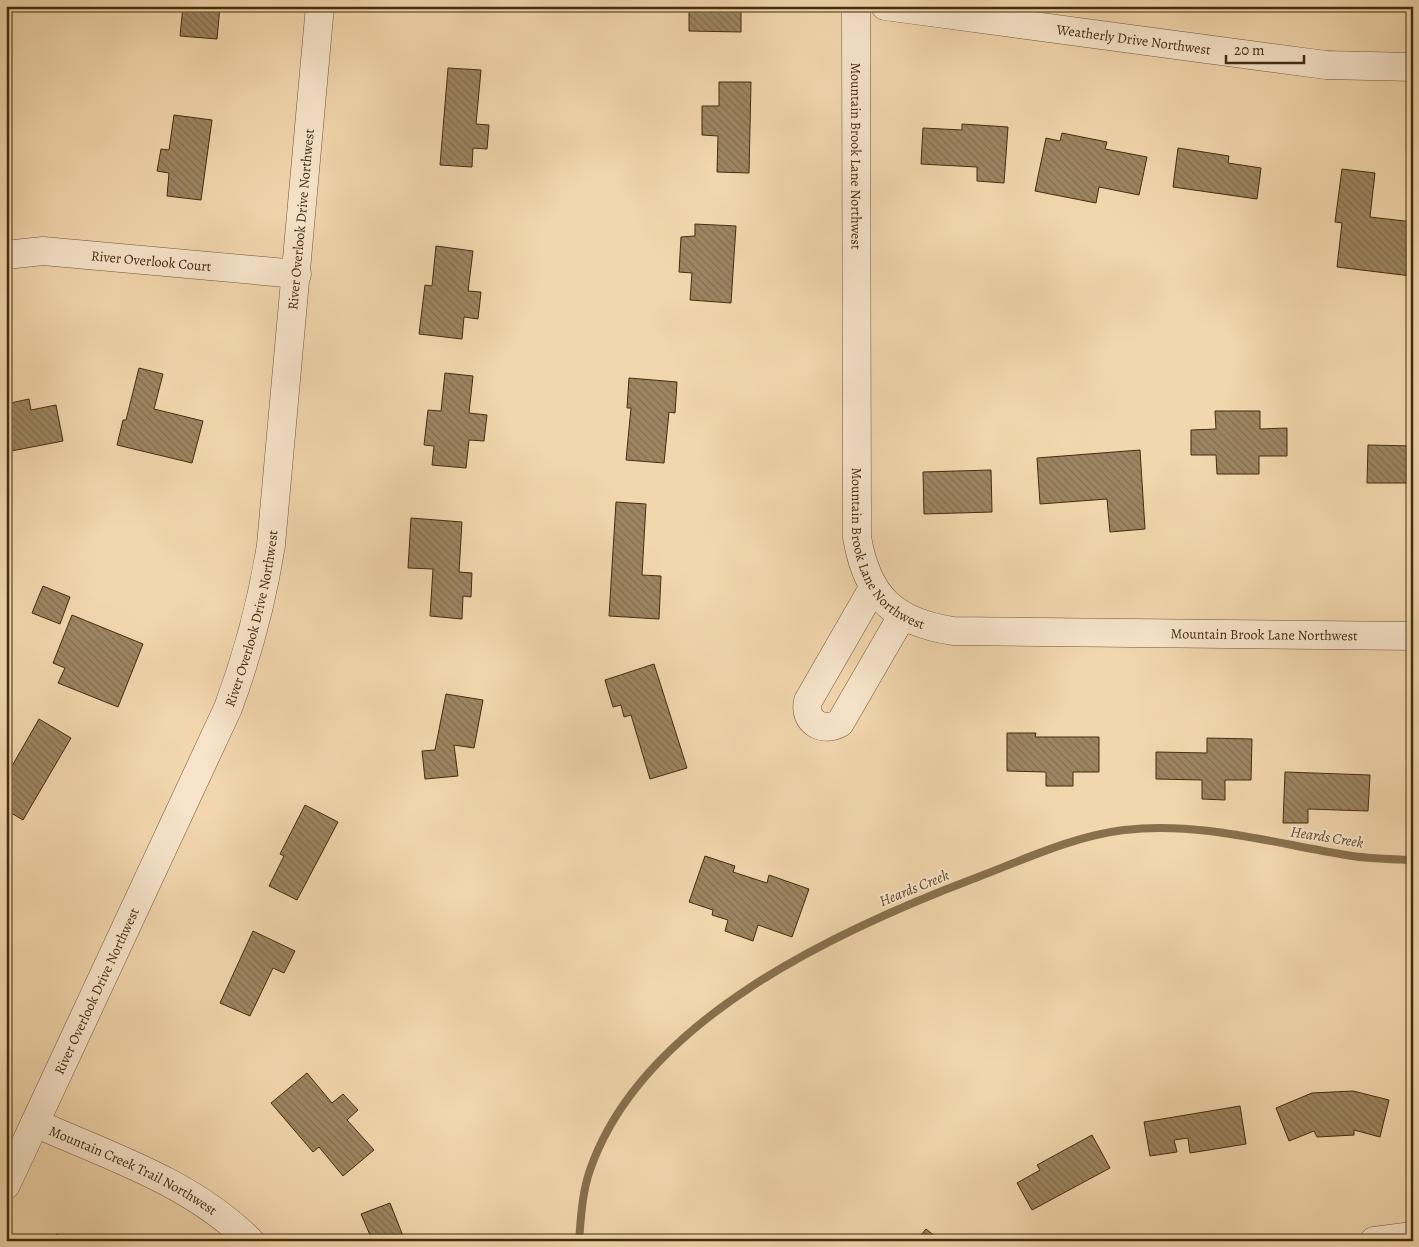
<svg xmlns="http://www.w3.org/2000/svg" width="1419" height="1247" font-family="Alegreya,serif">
<defs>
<pattern id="building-back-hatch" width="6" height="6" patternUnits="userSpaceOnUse" patternTransform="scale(1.25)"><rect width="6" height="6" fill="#9e8562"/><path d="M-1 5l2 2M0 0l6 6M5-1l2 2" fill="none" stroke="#826d4f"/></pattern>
</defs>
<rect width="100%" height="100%" fill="#f2d6ad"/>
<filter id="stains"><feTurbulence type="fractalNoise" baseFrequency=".004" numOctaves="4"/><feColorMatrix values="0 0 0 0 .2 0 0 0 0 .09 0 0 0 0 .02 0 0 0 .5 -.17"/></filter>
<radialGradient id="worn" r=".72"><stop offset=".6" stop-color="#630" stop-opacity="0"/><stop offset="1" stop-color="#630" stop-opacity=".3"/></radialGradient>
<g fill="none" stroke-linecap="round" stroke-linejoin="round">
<path stroke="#88704e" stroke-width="8" d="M 579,1241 C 581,1217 582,1193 590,1170 C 642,1019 840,929 978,877 C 1025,859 1074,836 1124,830 C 1199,821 1273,843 1346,855 C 1368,859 1391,859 1413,860"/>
</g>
<path fill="url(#building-back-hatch)" stroke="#432d10" d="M 183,6 L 220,6 L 217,39 L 180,36 Z
M 689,6 L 741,6 L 741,32 L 689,31 Z
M 448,68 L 481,70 L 476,124 L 489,125 L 487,149 L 473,148 L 472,167 L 440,165 Z
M 719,82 L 751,82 L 749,173 L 717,172 L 718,136 L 702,135 L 702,106 L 719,106 Z
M 174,115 L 212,120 L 201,200 L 167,196 L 169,173 L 157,171 L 161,149 L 169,150 Z
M 962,124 L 1008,127 L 1004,183 L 977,181 L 977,167 L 921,164 L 923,128 L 962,130 Z
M 1062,133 L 1107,142 L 1105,149 L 1147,157 L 1139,195 L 1099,187 L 1096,203 L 1035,191 L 1046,138 L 1060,141 Z
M 1178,148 L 1229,156 L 1228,163 L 1261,168 L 1257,199 L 1173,187 Z
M 1342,169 L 1375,173 L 1370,217 L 1413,222 L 1411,276 L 1337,267 L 1342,223 L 1335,222 Z
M 695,224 L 736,226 L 731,303 L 690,300 L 692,273 L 679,272 L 681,237 L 695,236 Z
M 436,246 L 473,251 L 468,291 L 481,292 L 478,319 L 464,317 L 462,339 L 419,334 L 425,285 L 432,286 Z
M 139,368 L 163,374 L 154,409 L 203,421 L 192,463 L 117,445 L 123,420 L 126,420 Z
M 445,373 L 473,376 L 469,413 L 487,415 L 484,441 L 469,440 L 466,468 L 432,465 L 434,446 L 424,445 L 428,410 L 441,411 Z
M 629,378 L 677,382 L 675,413 L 669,412 L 664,463 L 626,460 L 631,408 L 627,408 Z
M 29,399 L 31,410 L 56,405 L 63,441 L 6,452 L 6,404 Z
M 1215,411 L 1260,411 L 1260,429 L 1287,428 L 1287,456 L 1259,456 L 1259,474 L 1217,474 L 1216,455 L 1191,455 L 1191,430 L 1216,429 Z
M 1368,445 L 1413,446 L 1413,483 L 1367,483 Z
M 1140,450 L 1145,529 L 1110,532 L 1107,499 L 1040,504 L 1037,458 Z
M 991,470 L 992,512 L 924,514 L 923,472 Z
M 616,502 L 646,504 L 642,575 L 661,576 L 659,619 L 609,616 Z
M 411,518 L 462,522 L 459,572 L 472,573 L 471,597 L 463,596 L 462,619 L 430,616 L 433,569 L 408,568 Z
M 43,586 L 70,597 L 60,624 L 32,613 Z
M 72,615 L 143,644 L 118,707 L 58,683 L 65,668 L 53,663 Z
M 654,664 L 687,768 L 650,779 L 631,715 L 624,717 L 621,705 L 613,707 L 605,680 Z
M 446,694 L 483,700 L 474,748 L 454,745 L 458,776 L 425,779 L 422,751 L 435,750 Z
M 39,719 L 71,738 L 23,820 L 6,810 L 6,762 L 12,766 Z
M 1007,733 L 1036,733 L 1035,737 L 1099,737 L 1099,772 L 1073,772 L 1073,786 L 1046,786 L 1046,772 L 1007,771 Z
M 1207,738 L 1252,739 L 1251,780 L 1225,780 L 1225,800 L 1202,799 L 1202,780 L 1156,779 L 1156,752 L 1207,753 Z
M 1285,772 L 1370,775 L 1368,811 L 1308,809 L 1308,823 L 1283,823 Z
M 305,805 L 338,822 L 297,900 L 269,886 L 284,856 L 280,854 Z
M 705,856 L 735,866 L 733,872 L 767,883 L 769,875 L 809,889 L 792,937 L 758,925 L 753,941 L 725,931 L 728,920 L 712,915 L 713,910 L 689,902 Z
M 253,931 L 295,951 L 284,973 L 273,968 L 250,1016 L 220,1003 Z
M 307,1073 L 332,1103 L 343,1094 L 358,1110 L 347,1120 L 374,1150 L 343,1176 L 319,1147 L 313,1152 L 271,1103 Z
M 1353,1091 L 1389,1100 L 1380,1137 L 1354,1130 L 1354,1135 L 1317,1137 L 1314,1131 L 1289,1141 L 1276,1108 L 1312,1093 Z
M 1240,1106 L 1246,1144 L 1190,1153 L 1188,1138 L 1174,1140 L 1177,1152 L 1150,1156 L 1144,1122 Z
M 1092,1135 L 1110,1168 L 1032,1210 L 1017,1183 L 1040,1170 L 1037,1165 Z
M 390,1203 L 405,1241 L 374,1241 L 365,1237 L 370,1235 L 361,1214 Z
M 926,1229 L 941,1241 L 916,1241 Z
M 57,1234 L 69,1241 L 53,1241 Z"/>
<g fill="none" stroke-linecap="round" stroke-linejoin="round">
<defs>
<g id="street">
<path id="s1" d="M 856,6 L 857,537 C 867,597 894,622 953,631 L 1413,636"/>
<path id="s2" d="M 885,6 L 1326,65 L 1413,67"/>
<path id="s3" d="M 6,255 L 43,251 L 297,274"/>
<path d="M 873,588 L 808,701 C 803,722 823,733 840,723 L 902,616"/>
<path id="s4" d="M 35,1123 C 109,1156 191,1182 250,1241"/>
<path id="s5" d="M 6,1185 L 228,708 C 248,654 262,602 271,545 L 320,6"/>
<path d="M 1374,1241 L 1413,1236"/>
</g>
</defs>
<use href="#street" stroke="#6f5737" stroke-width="29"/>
<use href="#street" stroke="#f7e4ca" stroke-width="28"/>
</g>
<g text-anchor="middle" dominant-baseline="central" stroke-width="4" stroke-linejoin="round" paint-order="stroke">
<g font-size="14" fill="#432d10" stroke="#f7e4ca">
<text stroke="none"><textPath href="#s2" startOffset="251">Weatherly Drive Northwest</textPath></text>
<text stroke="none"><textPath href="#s1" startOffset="150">Mountain Brook Lane Northwest</textPath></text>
<text stroke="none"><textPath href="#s5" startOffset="1022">River Overlook Drive Northwest</textPath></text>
<text stroke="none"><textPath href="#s3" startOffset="146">River Overlook Court</textPath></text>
<text stroke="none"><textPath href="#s1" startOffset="555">Mountain Brook Lane Northwest</textPath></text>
<text stroke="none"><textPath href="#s5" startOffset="619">River Overlook Drive Northwest</textPath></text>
<text stroke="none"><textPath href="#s1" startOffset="989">Mountain Brook Lane Northwest</textPath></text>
<text stroke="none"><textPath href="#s5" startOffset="214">River Overlook Drive Northwest</textPath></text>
<text stroke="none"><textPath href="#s4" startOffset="109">Mountain Creek Trail Northwest</textPath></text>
</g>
<g font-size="15" font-style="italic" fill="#60492a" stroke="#f7e4ca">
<text transform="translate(1327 837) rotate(9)">Heards Creek</text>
<text transform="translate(914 888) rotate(-22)">Heards Creek</text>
</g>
</g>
<rect width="1419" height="1247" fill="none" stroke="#f2d6ad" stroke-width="25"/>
<rect x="8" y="8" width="1404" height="1232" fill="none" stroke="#432d10" stroke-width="2.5"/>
<rect x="12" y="12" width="1394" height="1222" fill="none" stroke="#432d10"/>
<path d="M1226 55v8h78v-8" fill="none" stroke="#432d10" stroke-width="2.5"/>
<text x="1234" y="55" font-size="15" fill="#432d10" stroke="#f7e4ca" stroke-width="4" paint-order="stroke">20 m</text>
<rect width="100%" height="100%" filter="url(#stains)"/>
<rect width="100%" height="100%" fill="url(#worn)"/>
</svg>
